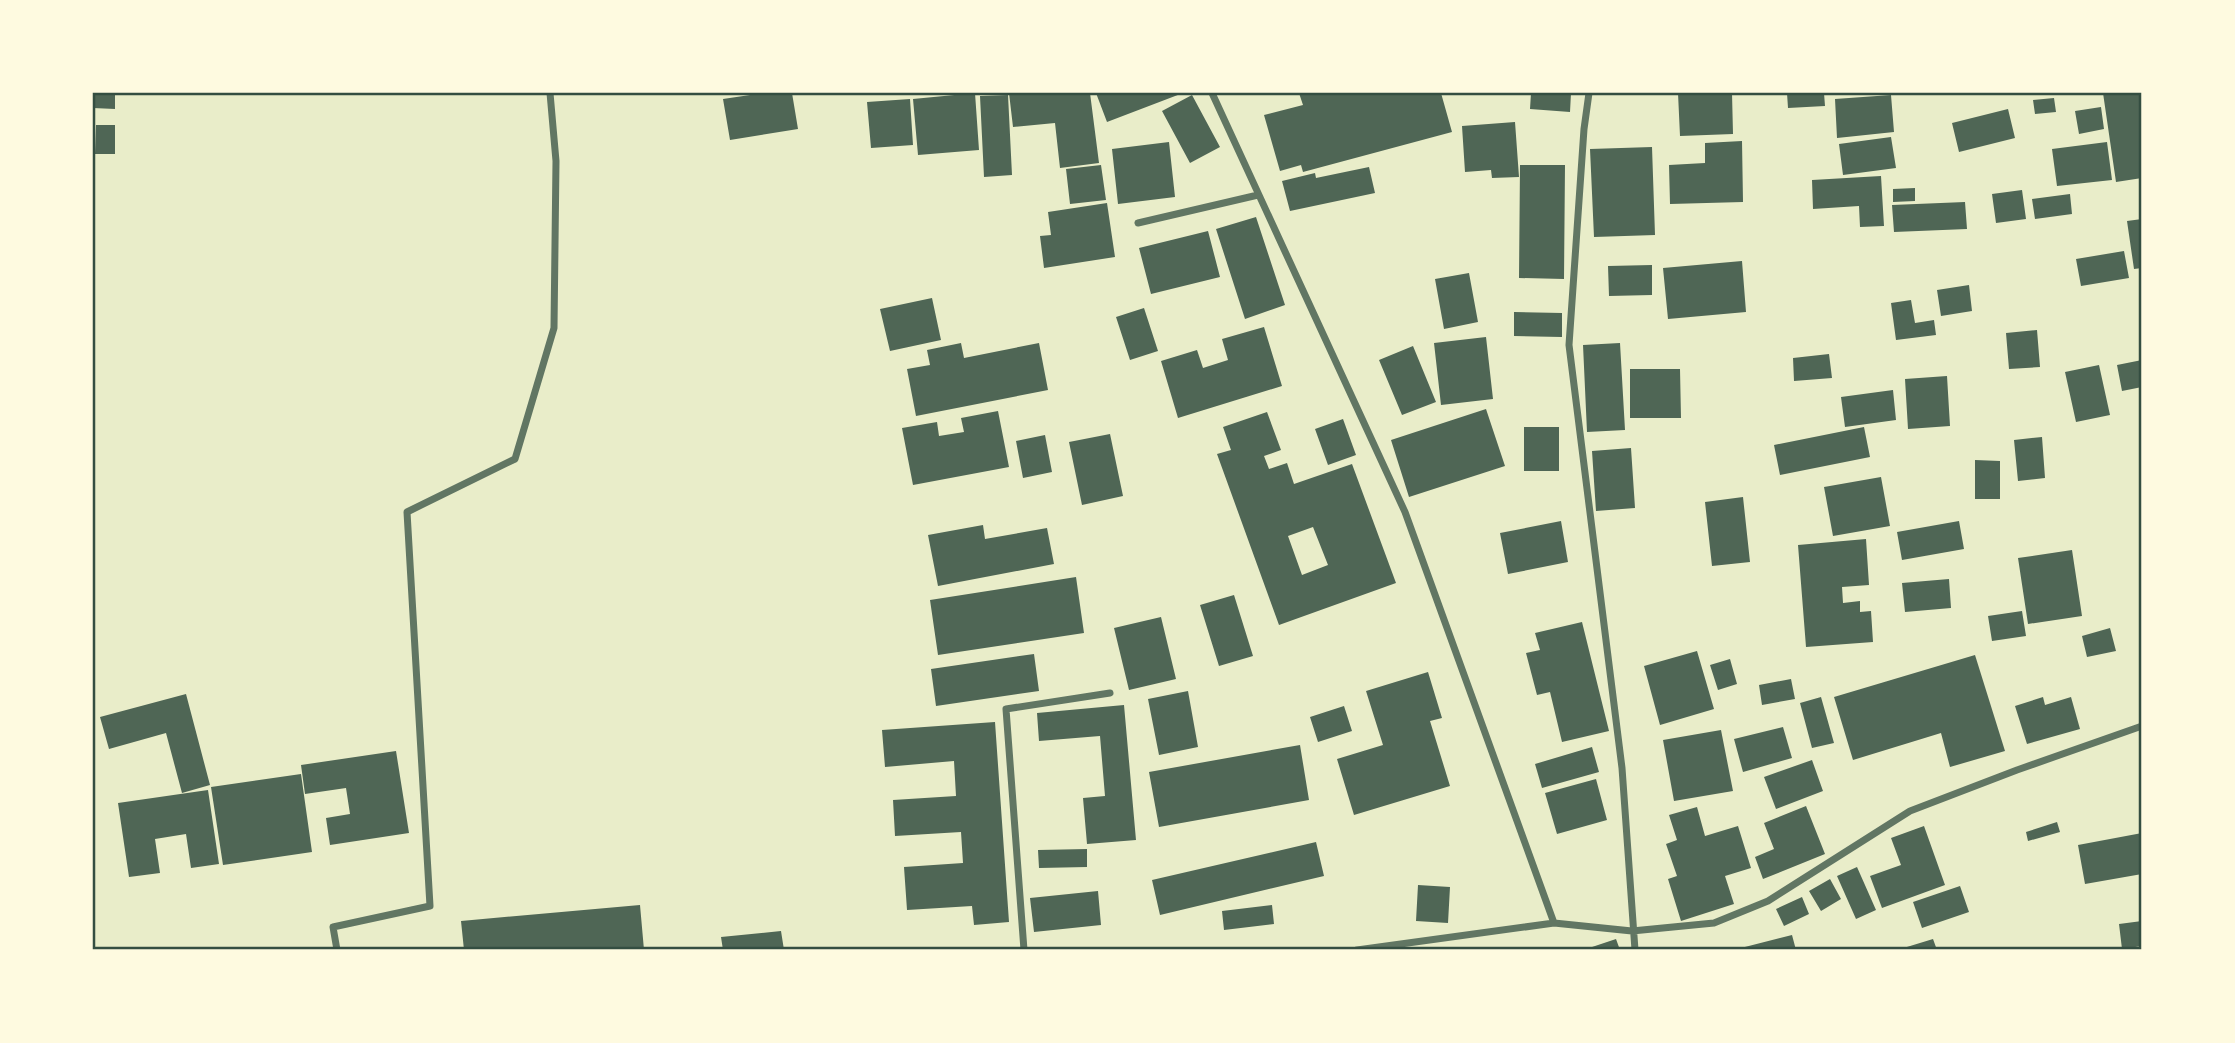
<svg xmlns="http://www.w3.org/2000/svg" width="2235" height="1043" font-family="Commissioner,sans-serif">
<rect width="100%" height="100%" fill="#e9edc9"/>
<path fill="#4f6655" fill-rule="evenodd" d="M 93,93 L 115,93 L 115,109 L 93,108 Z
M 750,93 L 792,93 L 798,129 L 730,140 L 723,99 L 750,95 Z
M 975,93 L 979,150 L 918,155 L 913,99 Z
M 1009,93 L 1090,93 L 1099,163 L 1060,168 L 1055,123 L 1013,127 Z
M 1096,93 L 1183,93 L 1107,122 Z
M 1299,93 L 1441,93 L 1452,132 L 1303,172 L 1301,165 L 1280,171 L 1264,115 L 1303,105 Z
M 1531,93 L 1571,93 L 1570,112 L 1530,109 Z
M 1678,93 L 1732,93 L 1733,134 L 1680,136 Z
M 1787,93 L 1824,93 L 1825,106 L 1788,108 Z
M 2103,93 L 2142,93 L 2142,178 L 2116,182 Z
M 1008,95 L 1012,175 L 984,177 L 980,96 Z
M 1192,95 L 1220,147 L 1190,163 L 1162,111 Z
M 1891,95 L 1894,132 L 1837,138 L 1835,99 Z
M 2054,98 L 2056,112 L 2035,114 L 2033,100 Z
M 910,99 L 913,145 L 871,148 L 867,102 Z
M 2101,107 L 2104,129 L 2079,134 L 2075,111 Z
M 2008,109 L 2015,138 L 1959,152 L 1952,123 Z
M 1515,122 L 1519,177 L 1492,178 L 1491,170 L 1465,172 L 1462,126 Z
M 96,125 L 115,125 L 115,154 L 95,154 Z
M 1891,137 L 1896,168 L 1843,175 L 1839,144 Z
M 1742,141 L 1743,202 L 1670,204 L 1669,165 L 1705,163 L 1705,143 Z
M 1169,142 L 1175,197 L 1118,204 L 1112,149 Z
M 2107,142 L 2112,180 L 2057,186 L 2052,149 Z
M 1652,147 L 1655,235 L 1594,237 L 1590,149 Z
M 1101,165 L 1106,200 L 1070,204 L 1066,169 Z
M 1520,165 L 1565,165 L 1564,279 L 1519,278 Z
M 1369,167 L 1375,193 L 1290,211 L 1282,181 L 1315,173 L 1316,178 Z
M 1881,176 L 1884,226 L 1860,227 L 1859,206 L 1813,209 L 1812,180 Z
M 1915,188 L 1915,201 L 1893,202 L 1893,189 Z
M 2022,190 L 2026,219 L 1996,223 L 1992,194 Z
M 2070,194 L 2072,214 L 2035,219 L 2032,199 Z
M 1965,202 L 1967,229 L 1894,232 L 1892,205 Z
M 1107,203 L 1115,257 L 1044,268 L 1040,236 L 1051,235 L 1048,212 Z
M 1256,217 L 1285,305 L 1245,319 L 1216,229 Z
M 2142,219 L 2142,268 L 2134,269 L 2127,221 Z
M 1208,231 L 1220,277 L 1151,294 L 1139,248 Z
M 2124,251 L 2129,278 L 2081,286 L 2076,259 Z
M 1742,261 L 1746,312 L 1668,319 L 1663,268 Z
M 1652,265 L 1652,295 L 1609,296 L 1608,266 Z
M 1469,273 L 1478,322 L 1444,329 L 1435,279 Z
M 1969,285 L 1972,311 L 1941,316 L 1937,290 Z
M 932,298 L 941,340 L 890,351 L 880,309 Z
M 1911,300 L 1915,323 L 1934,320 L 1936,335 L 1896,340 L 1891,303 Z
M 1144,308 L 1158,351 L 1130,360 L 1116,317 Z
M 1514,312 L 1562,313 L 1562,337 L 1514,336 Z
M 1264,327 L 1282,386 L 1178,418 L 1161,361 L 1197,350 L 1203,368 L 1228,360 L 1222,339 Z
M 2037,330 L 2040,367 L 2009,369 L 2006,333 Z
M 1486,337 L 1493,399 L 1441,405 L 1434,343 Z
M 961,343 L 964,358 L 1039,343 L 1048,390 L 916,416 L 907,369 L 930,365 L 927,350 Z
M 1620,343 L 1625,430 L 1587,432 L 1583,345 Z
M 1413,346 L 1436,402 L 1402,415 L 1379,360 Z
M 1829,354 L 1832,378 L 1794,381 L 1793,358 Z
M 2142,360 L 2142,387 L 2122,391 L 2117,365 Z
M 2099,365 L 2110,415 L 2076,422 L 2065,372 Z
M 1630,369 L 1680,369 L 1681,418 L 1630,418 Z
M 1947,376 L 1950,426 L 1908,429 L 1905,379 Z
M 1893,390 L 1896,420 L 1845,427 L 1841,397 Z
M 1486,409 L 1505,466 L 1409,497 L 1391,440 Z
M 998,411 L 1009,467 L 913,485 L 902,428 L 937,422 L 939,436 L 964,432 L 961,418 Z
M 1267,412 L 1281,450 L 1264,456 L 1269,469 L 1287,463 L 1294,484 L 1352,464 L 1396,583 L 1279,625 L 1217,454 L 1231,450 L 1223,427 ZM 1313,527 L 1328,565 L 1302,575 L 1288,536 Z
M 1343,419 L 1356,455 L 1328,465 L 1315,429 Z
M 1524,427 L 1559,427 L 1559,471 L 1524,471 Z
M 1864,427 L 1870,457 L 1780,475 L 1774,445 Z
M 1110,434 L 1123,496 L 1082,505 L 1069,442 Z
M 1045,435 L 1052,472 L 1023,478 L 1016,441 Z
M 2042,437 L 2045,478 L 2018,481 L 2014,440 Z
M 1631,448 L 1635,508 L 1596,511 L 1592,451 Z
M 1975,460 L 2000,461 L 2000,499 L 1975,499 Z
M 1881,477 L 1890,526 L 1833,536 L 1824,487 Z
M 1743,497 L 1750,562 L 1712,566 L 1705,502 Z
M 1561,521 L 1568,562 L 1508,574 L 1500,533 Z
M 1959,521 L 1964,549 L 1902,560 L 1897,532 Z
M 983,525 L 985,539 L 1047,528 L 1054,564 L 938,586 L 928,535 Z
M 1866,539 L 1869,585 L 1842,587 L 1843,603 L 1860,601 L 1860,612 L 1871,611 L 1873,642 L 1806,647 L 1798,545 Z
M 2072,550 L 2082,616 L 2028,624 L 2018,558 Z
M 1076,577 L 1084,633 L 938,655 L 930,600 Z
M 1949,579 L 1951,608 L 1905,612 L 1902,583 Z
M 1234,595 L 1253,656 L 1219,666 L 1200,605 Z
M 2022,611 L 2026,636 L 1992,641 L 1988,616 Z
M 1161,617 L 1176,679 L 1129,690 L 1114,628 Z
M 1582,622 L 1609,731 L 1562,742 L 1550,692 L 1537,695 L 1526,653 L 1540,650 L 1535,633 Z
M 2110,628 L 2116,651 L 2087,657 L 2082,636 Z
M 1697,651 L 1714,709 L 1660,725 L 1644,666 Z
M 1034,654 L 1039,691 L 936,706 L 931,669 Z
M 1975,655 L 2005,751 L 1950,767 L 1941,733 L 1853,760 L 1834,697 Z
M 1730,659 L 1737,684 L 1718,690 L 1710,665 Z
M 1428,672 L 1442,718 L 1430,721 L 1450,786 L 1354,815 L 1337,759 L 1383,745 L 1366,691 Z
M 1791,679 L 1795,699 L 1762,705 L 1759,685 Z
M 1188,691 L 1198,747 L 1159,755 L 1148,699 Z
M 186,694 L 210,785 L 182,793 L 166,733 L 109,749 L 100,717 Z
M 1821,697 L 1834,743 L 1812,748 L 1800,703 Z
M 2043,697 L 2045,705 L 2071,697 L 2080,729 L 2027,744 L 2015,706 Z
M 1124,705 L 1136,840 L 1087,844 L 1083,798 L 1105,796 L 1100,736 L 1039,741 L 1037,713 Z
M 1344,706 L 1352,731 L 1318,742 L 1310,717 Z
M 995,722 L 1009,922 L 974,925 L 972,906 L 907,910 L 904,867 L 963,863 L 961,832 L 895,836 L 893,800 L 956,796 L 954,761 L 885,767 L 882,730 Z
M 1783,727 L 1792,758 L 1743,772 L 1734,739 Z
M 1721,730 L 1733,791 L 1674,801 L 1663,740 Z
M 1300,745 L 1309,800 L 1159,827 L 1149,772 Z
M 1592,747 L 1599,772 L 1542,788 L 1535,764 Z
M 396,751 L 409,833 L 330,845 L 326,818 L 350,814 L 346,788 L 305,794 L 301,765 Z
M 1812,760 L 1823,791 L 1776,809 L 1764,777 Z
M 301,774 L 312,852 L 223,865 L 211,787 Z
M 1596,779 L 1607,820 L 1557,834 L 1545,793 Z
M 208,790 L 219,864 L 191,868 L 186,834 L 155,839 L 160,873 L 129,877 L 118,803 Z
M 1806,806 L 1825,854 L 1763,879 L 1755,857 L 1774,849 L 1764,823 Z
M 1697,807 L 1705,836 L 1738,826 L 1751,868 L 1725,876 L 1734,904 L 1681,921 L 1668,879 L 1677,876 L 1666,844 L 1677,840 L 1669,815 Z
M 2057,822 L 2060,832 L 2028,841 L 2026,832 Z
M 1924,826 L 1945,885 L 1882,908 L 1870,876 L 1901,865 L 1891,838 Z
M 2142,833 L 2142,874 L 2085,884 L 2078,845 Z
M 1316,842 L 1324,876 L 1160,915 L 1152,880 Z
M 1087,849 L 1087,867 L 1039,868 L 1038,850 Z
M 1857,867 L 1876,910 L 1856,919 L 1837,876 Z
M 1830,879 L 1841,899 L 1821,911 L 1809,891 Z
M 1418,885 L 1450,887 L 1448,923 L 1416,921 Z
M 1960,886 L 1969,912 L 1922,928 L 1913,902 Z
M 1098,891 L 1101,925 L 1034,932 L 1030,898 Z
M 1802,897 L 1809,914 L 1784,926 L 1776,909 Z
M 640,905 L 644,950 L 464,950 L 461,921 Z
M 1272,905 L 1274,924 L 1224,930 L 1222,911 Z
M 2142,921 L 2142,946 L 2122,949 L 2119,924 Z
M 781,931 L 784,950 L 723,950 L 721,937 Z
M 1792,935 L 1796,950 L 1737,950 L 1737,949 Z
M 1616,939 L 1620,950 L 1583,950 Z
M 1933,939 L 1937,950 L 1897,950 Z"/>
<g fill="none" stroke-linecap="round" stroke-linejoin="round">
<path stroke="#617663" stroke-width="7" d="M 1212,93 L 1405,512 L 1554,923
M 1589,93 L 1584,129 L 1569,345 L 1622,768 L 1635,950
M 1138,223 L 1258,195
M 337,950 L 333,927 L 430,906 L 407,512 L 515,459 L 554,328 L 556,161 L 550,93
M 1024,950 L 1006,709 L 1110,693
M 1357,950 L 1554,923 L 1632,931 L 1714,923 L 1768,901 L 1910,811 L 2017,770 L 2142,726"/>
</g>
<rect width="2235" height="1043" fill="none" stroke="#fefae0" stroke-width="189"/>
<rect x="94" y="94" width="2046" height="854" fill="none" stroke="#344e41" stroke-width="2.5"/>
</svg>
